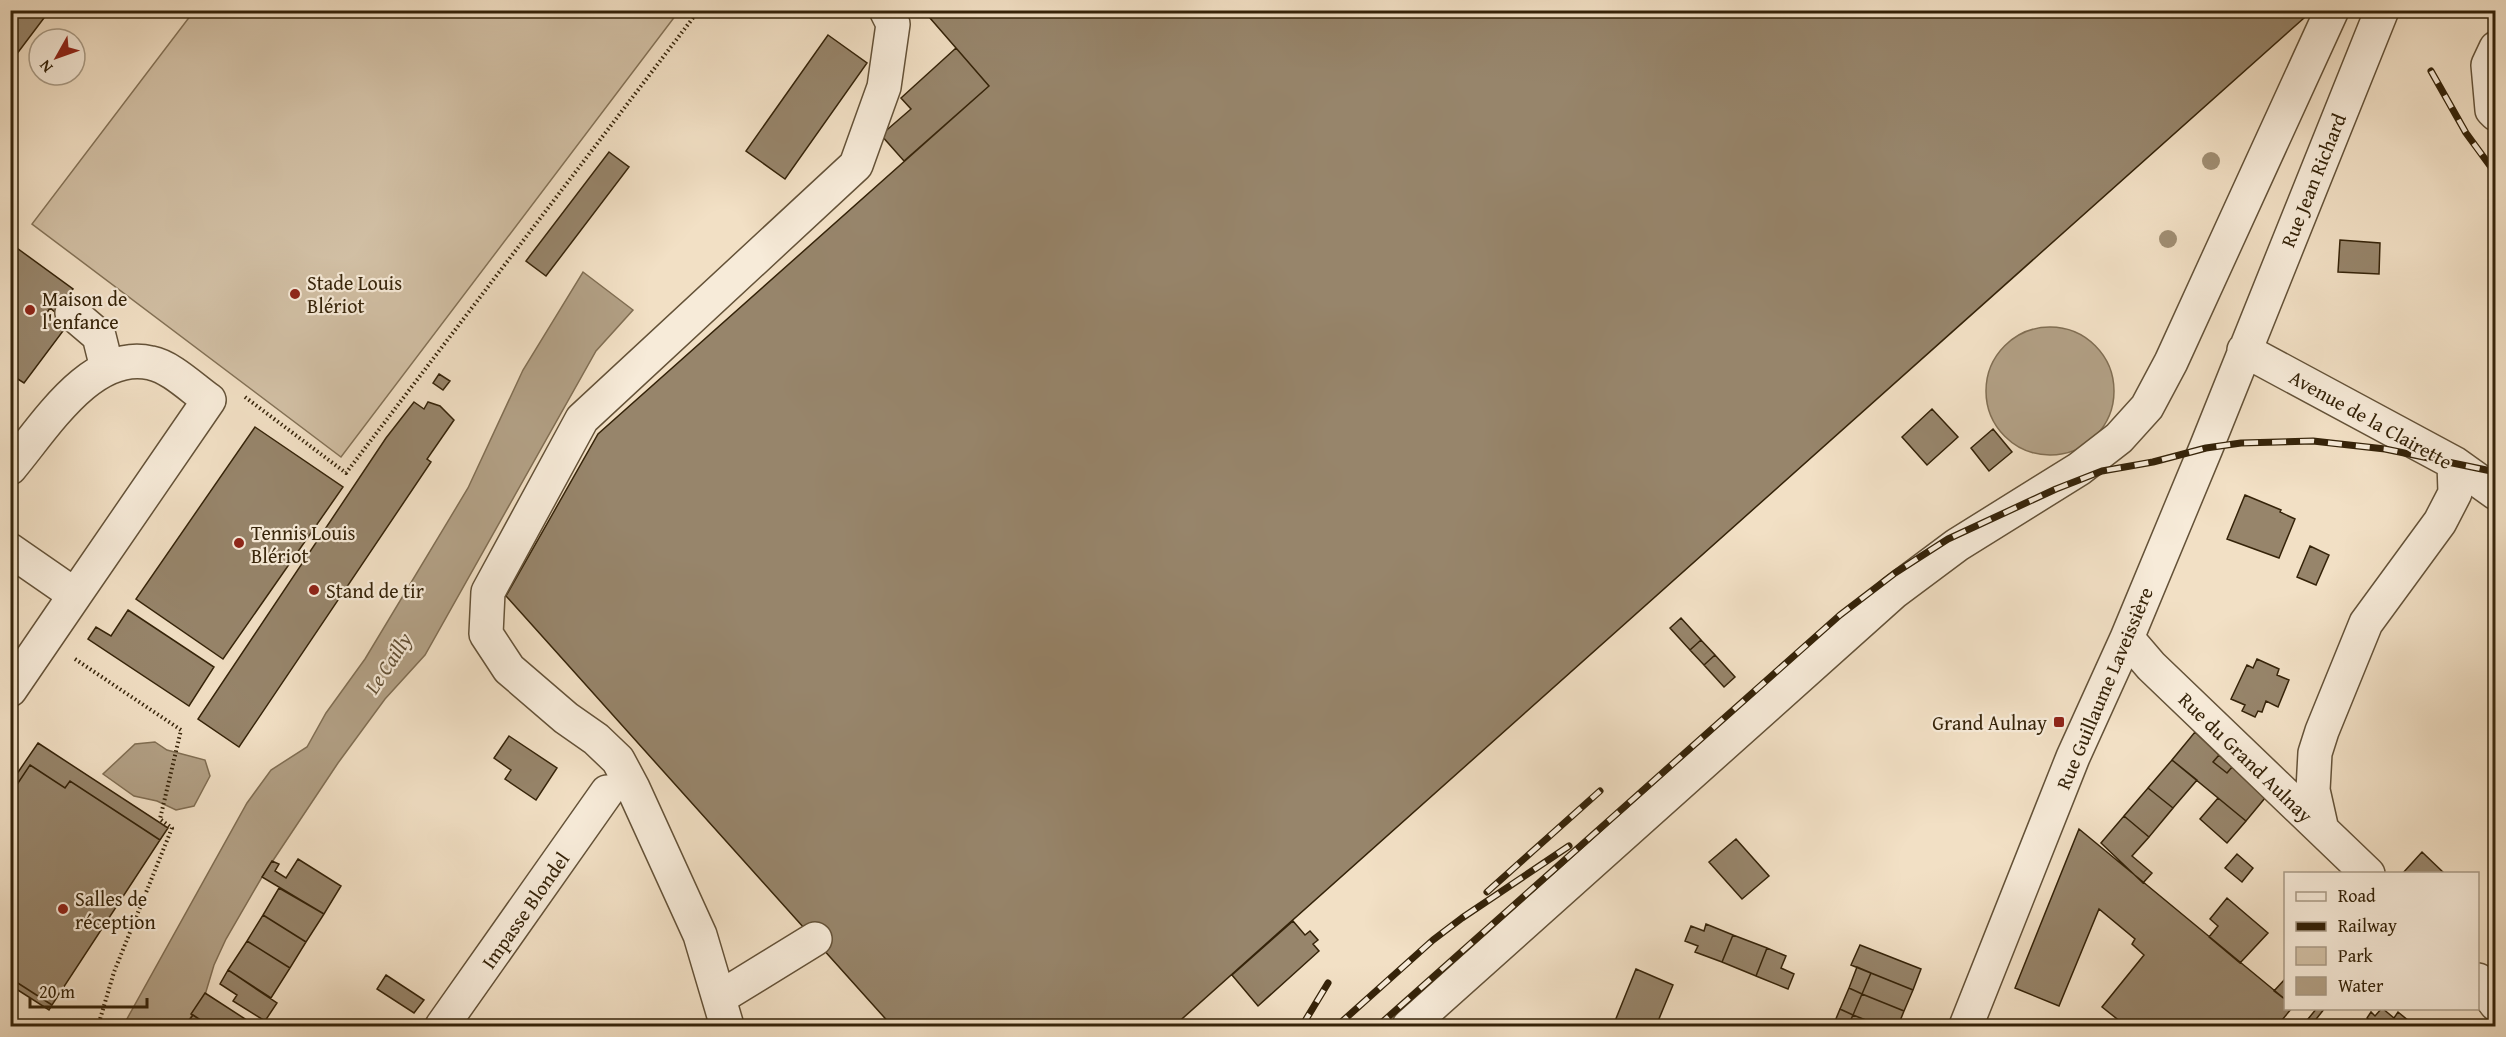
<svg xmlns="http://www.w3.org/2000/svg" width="2506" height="1037" font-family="'Gentium Book Plus',serif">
<rect width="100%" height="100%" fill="#f2e0c5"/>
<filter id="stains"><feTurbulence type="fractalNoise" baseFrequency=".00333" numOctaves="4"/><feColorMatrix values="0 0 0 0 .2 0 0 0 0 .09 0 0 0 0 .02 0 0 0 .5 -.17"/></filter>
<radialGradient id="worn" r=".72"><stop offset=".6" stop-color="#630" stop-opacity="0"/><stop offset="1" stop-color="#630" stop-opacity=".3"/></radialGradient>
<path fill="#d2c0a5" stroke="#847257" stroke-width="1.5" d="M 194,11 L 194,10 L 679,11 L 341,457 L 32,224 Z"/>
<path fill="#b2a085" stroke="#806e53" stroke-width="1.5" d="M 583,272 L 633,310 L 596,351 L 425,655 L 385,699 L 338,763 L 262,877 L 226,939 L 214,965 L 205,995 L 185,1026 L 123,1026 L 247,803 L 271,770 L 307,747 L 326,713 L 365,659 L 468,488 L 523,370 Z
M1986 391a64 64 0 1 1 128 0a64 64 0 1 1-128 0Z
M 155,742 L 167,750 L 205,760 L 210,776 L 194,806 L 176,810 L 157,801 L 134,796 L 103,774 L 135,744 Z"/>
<path fill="#97856b" stroke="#352309" stroke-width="1.5" d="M 10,10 L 50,10 L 10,63 Z
M 923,10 L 2313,10 L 1174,1026 L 892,1026 L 506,596 L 598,434 L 989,86 Z
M 828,35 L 867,63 L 785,179 L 746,151 Z
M 956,48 L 989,86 L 904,161 L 881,135 L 911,109 L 901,98 Z
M 609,152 L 629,167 L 546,276 L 526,261 Z
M 2340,240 L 2380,243 L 2379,274 L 2338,272 Z
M 10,243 L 73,289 L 56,313 L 50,308 L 44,317 L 63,331 L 24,383 L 10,374 Z
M 439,374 L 450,381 L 443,390 L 433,383 Z
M 414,402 L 424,409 L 428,402 L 440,406 L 454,420 L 427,459 L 431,462 L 239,747 L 198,719 L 386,438 Z
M 1932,409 L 1958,437 L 1927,465 L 1902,437 Z
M 255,427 L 343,487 L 223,659 L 136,599 Z
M 1993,429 L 2012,452 L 1989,471 L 1971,448 Z
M 2245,495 L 2281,510 L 2280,512 L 2295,519 L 2279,558 L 2227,539 Z
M 2310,546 L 2329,555 L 2316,585 L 2297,577 Z
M 128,610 L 214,667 L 189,706 L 88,639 L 96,627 L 111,636 Z
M 1681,618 L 1701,640 L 1690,650 L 1670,628 Z
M 1701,640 L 1715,655 L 1704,665 L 1690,650 Z
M 1715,655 L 1735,677 L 1724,687 L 1704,665 Z
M 2257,659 L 2279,669 L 2277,675 L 2289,680 L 2278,707 L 2266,701 L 2262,712 L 2258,711 L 2255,717 L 2242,711 L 2245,705 L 2231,699 L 2247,665 L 2253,668 Z
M 2195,732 L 2219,755 L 2213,762 L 2227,773 L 2232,767 L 2265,798 L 2246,821 L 2172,760 Z
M 509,736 L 557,768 L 536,800 L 505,779 L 511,770 L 494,758 Z
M 38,743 L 168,828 L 160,840 L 70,781 L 65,788 L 30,765 L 10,795 L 10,784 Z
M 2219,755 L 2232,767 L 2227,773 L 2213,762 Z
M 2172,760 L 2197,780 L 2173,808 L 2148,788 Z
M 30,765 L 65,788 L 70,781 L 160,840 L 52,1005 L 10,978 L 10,795 Z
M 2148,788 L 2173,808 L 2149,837 L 2124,816 Z
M 2218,798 L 2246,821 L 2227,843 L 2200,819 Z
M 2124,816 L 2149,837 L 2132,856 L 2152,873 L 2143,883 L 2101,843 Z
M 2079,829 L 2286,1000 L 2286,1008 L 2292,1008 L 2277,1026 L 2126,1026 L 2102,1007 L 2144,955 L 2132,944 L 2135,939 L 2099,909 L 2059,1006 L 2015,988 Z
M 1736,839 L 1769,876 L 1742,899 L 1709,862 Z
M 2422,852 L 2445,874 L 2402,874 Z
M 2237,854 L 2253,868 L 2242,882 L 2225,868 Z
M 298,859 L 341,886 L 324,914 L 262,877 L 272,861 L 279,864 L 275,871 L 286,878 Z
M 279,888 L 324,914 L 306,942 L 263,915 Z
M 2227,898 L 2268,933 L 2240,963 L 2209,937 L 2218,926 L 2210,919 Z
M 263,915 L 306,942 L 290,968 L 247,941 Z
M 1293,921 L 1305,935 L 1310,931 L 1318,940 L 1313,944 L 1319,951 L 1258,1006 L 1232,975 Z
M 1706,924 L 1733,935 L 1722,962 L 1695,952 L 1698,946 L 1685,941 L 1691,926 L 1704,931 Z
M 1733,935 L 1767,948 L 1756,976 L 1722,962 Z
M 247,941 L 290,968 L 271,998 L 228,970 Z
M 1860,945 L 1921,969 L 1913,990 L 1851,965 Z
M 1767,948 L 1786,956 L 1781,968 L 1794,974 L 1788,989 L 1756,976 Z
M 1857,967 L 1871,973 L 1862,994 L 1849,988 Z
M 1636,969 L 1673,985 L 1656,1026 L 1613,1026 Z
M 228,970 L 277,1003 L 265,1021 L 233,1001 L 237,995 L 220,984 Z
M 1871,973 L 1913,990 L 1904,1011 L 1862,994 Z
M 386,975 L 424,1000 L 414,1013 L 377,989 Z
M 10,978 L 52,1005 L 49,1010 L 10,985 Z
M 2285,979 L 2286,980 L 2286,1000 L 2274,991 Z
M 1849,988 L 1862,994 L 1853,1015 L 1840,1009 Z
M 205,993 L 256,1026 L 210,1026 L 191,1014 Z
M 1862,994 L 1904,1011 L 1898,1026 L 1881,1026 L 1853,1015 Z
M 2317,1008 L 2325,1008 L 2313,1023 L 2308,1019 Z
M 2382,1008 L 2394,1018 L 2398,1012 L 2415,1026 L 2378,1026 L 2367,1018 L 2371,1012 L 2375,1016 Z
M 1840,1009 L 1853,1015 L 1848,1026 L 1833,1026 Z
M 193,1015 L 210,1026 L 185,1026 Z
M 1853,1015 L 1881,1026 L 1848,1026 Z"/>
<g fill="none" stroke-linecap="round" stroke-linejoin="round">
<defs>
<path id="minor" d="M 2496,48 L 2488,65 L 2492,110 L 2496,114
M 72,313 L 99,336 L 107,368
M 2244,350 L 2454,463 L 2496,493
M 10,468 C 44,428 91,349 151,363 C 171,367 192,388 209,400 L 75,595 L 10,550
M 2127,638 L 2151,666 L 2368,874
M 10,690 L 75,595
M 2322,830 L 2313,790 L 2315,753 L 2322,731 L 2366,623 L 2440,522 L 2455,493 L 2454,463
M 2478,980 L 2496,1004
M 719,998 L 815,939
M 442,1026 L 607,792
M 727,1026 L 700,935 L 633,788 L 618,760 L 596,739 L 566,718 L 509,669 L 486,634 L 488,592 L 582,419 L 856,165 L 884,87 L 893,24 L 886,10
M 1409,1026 L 1894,592 L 1957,545 L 2079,469 L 2119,438 L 2147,407 L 2171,362 L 2332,10
M 1966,1026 L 2073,757 L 2127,638 L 2206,448 L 2382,10"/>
</defs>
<use href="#minor" stroke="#645238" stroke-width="36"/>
<path stroke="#352309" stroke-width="4" stroke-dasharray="1.5 3" stroke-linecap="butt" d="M 245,397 L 346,473 L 699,10
M 75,659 L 181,730 L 160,819 L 172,828 L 114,972 L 98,1026"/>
<use href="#minor" stroke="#f7ebd9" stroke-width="33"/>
<defs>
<path id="rail" d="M 2431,71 L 2466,133 L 2496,174
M 1487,892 L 1600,791
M 1302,1026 L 1328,983
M 1337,1026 L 1433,940 L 1462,918 L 1569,846
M 1378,1026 L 1840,615 L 1895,573 L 1948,539 L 2056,489 L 2102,471 L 2153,462 L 2206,448 L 2241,443 L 2313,441 L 2385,449 L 2496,472"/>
</defs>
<use href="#rail" stroke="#352309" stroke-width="7"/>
<use href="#rail" stroke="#f7ebd9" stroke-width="4.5" stroke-dasharray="14" stroke-linecap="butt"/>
</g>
<g fill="#a08e73">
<circle cx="2211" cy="161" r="9"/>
<circle cx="2168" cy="239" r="9"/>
</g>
<g fill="#8f2418" stroke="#f7ebd9" stroke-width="2">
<circle cx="295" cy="294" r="6"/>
<circle cx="30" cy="310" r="6"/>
<circle cx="239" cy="543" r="6"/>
<circle cx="314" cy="590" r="6"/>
<rect x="2053" y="716" width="12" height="12" rx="3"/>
<circle cx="63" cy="909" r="6"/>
</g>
<g text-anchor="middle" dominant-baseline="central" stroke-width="4.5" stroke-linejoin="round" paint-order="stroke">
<g font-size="20" fill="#352309" stroke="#f7ebd9">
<text transform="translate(2313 180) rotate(-68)">Rue Jean Richard</text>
<text transform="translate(2371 419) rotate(29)">Avenue de la Clairette</text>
<text transform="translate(2104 688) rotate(-67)">Rue Guillaume Laveissière</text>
<text transform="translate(2246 757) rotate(44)">Rue du Grand Aulnay</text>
<text transform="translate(525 910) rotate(-55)">Impasse Blondel</text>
</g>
<g font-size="20" fill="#352309" stroke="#f7ebd9" text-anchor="start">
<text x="307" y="282">Stade Louis<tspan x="307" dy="23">Blériot</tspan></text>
<text x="42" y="298">Maison de<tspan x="42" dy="23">l'enfance</tspan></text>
<text x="251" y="532">Tennis Louis<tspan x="251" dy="23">Blériot</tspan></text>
<text x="326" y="590">Stand de tir</text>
<text x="2047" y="722" text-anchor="end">Grand Aulnay</text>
<text x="75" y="898">Salles de<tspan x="75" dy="23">réception</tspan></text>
</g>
<g font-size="21" font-style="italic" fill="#614f34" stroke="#f7ebd9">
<text transform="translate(388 663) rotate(-57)">Le Cailly</text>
</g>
</g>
<rect width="2506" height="1037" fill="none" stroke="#f2e0c5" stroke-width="36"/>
<rect x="12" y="12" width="2482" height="1013" fill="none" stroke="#352309" stroke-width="3"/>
<rect x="18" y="18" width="2470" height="1001" fill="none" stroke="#352309" stroke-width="1.5"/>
<rect x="2284" y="872" width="195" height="138" fill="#f7ebd9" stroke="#a99b86" stroke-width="1.5"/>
<rect x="2296" y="892" width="30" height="9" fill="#f7ebd9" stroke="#a99b86" stroke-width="1.5"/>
<text x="2338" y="902" font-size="18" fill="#352309">Road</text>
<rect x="2296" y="922" width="30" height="9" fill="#352309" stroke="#a99b86" stroke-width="1.5"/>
<text x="2338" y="932" font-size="18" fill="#352309">Railway</text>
<rect x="2296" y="947" width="30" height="18" fill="#d2c0a5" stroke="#a99b86" stroke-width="1.5"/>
<text x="2338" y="962" font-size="18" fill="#352309">Park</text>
<rect x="2296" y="977" width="30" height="18" fill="#b2a085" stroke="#a99b86" stroke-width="1.5"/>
<text x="2338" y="992" font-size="18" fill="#352309">Water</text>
<g transform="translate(57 57) rotate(230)"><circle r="28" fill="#f7ebd9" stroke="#a99b86" stroke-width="1.5"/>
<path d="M0-4.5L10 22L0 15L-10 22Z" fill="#8f2418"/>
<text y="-9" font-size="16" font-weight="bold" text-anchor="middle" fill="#352309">N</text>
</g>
<path d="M30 998v9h117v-9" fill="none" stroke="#352309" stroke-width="3"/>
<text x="39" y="998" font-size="18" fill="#352309" stroke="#f7ebd9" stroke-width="4.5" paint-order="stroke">20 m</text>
<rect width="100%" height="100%" filter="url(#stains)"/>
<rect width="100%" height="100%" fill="url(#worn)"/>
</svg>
